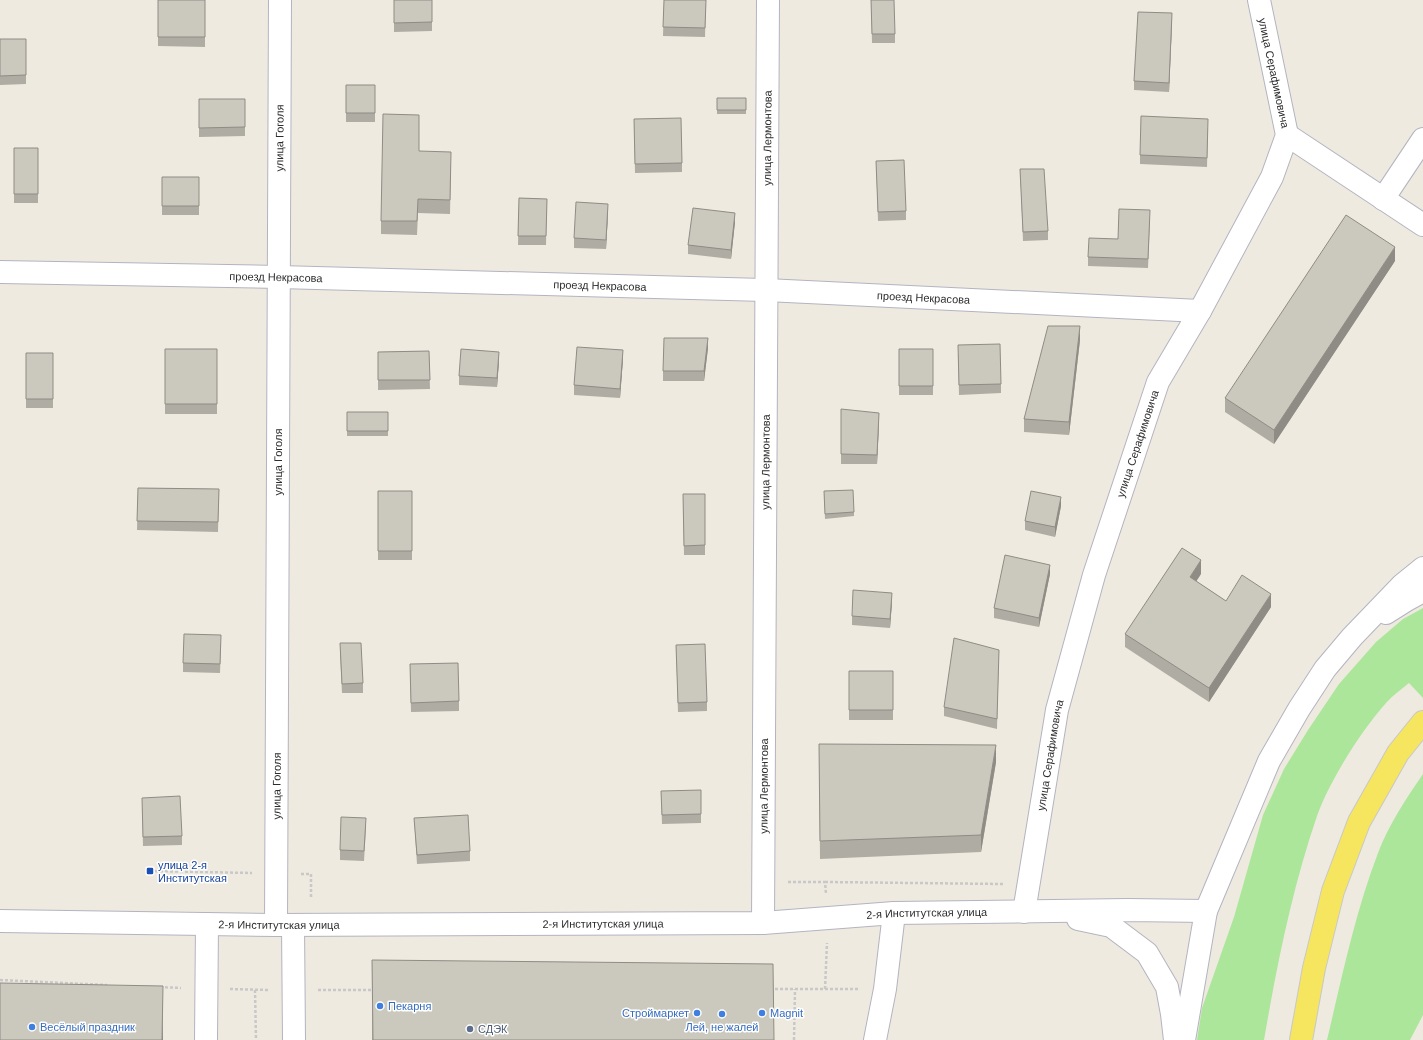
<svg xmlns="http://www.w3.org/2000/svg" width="1423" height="1040" font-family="Arial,sans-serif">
<rect width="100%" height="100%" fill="#efeae0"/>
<path fill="#abe69b" d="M 1423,608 L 1423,698 L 1409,683 C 1402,689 1393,695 1386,703 C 1361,731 1330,780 1317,816 C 1292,889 1277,965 1264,1040 L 1197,1040 L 1202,1008 L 1234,917 L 1263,815 L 1284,769 L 1308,730 L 1339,684 L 1376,642 L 1403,619 Z
M 1423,774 L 1423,1015 L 1410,1040 L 1327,1040 C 1342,977 1355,913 1378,853 C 1388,826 1407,797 1423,774 Z"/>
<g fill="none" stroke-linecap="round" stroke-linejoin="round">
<defs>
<g id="minor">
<path d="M 1287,135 L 1423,225"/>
<path d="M 1383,199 L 1423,139"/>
<path id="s1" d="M 0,272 L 279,277 L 766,290 L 1200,311"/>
<path d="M 1386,613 L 1405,601 L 1423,591"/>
<path id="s2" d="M 1024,912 L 1057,710 L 1094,575 L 1158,382 L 1200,311 L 1272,177 L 1287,135 L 1259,0"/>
<path d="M 1078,919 L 1111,926 L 1147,953 L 1167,987 L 1172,1014 L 1175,1040"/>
<path id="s3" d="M 0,921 L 276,925 L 763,923 L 894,913 L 1128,910 L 1206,911"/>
<path id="s4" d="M 763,923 L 768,0"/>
<path id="s5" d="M 276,925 L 280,0"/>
<path d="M 293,925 L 294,1040"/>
<path d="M 206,1040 L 207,924"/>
<path d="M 875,1040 L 885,989 L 894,913"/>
<path d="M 1184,1040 L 1206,911 L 1269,761 L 1299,709 L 1325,669 L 1352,637 L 1402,585 L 1423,568"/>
</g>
<path id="major" d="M 1301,1040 L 1314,968 L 1333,891 L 1359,822 L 1398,753 L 1423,722"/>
</defs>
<use href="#minor" stroke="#b3b4c1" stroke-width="24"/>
<use href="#major" stroke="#c8c8c8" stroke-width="24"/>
<path stroke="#c8c8c8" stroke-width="2.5" stroke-dasharray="3 2" stroke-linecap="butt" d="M 150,871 L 252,873
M 301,874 L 311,874 L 311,899
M 788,882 L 825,882 L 826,894
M 825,882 L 1003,884
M 0,980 L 107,985
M 160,987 L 181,988
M 230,989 L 269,990
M 770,989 L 859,989
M 825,989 L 827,943
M 255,990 L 256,1040
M 318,990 L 373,990
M 794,1040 L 795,989"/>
<use href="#minor" stroke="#fff" stroke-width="22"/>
<use href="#major" stroke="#f5e55f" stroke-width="22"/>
</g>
<path fill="#afaca3" d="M 158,0 L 205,0 L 205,47 L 158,46 Z
M 394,0 L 432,0 L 432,31 L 394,32 Z
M 664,0 L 706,0 L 705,37 L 663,36 Z
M 871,0 L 895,34 L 895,43 L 872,43 Z
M 1172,22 L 1169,92 L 1134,90 L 1134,81 Z
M 0,39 L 26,39 L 26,84 L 0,85 Z
M 346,85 L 375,85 L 375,122 L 346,122 Z
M 717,98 L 746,98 L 746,114 L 717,114 Z
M 199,99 L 245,99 L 245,136 L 199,137 Z
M 634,119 L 682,163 L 682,172 L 635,173 Z
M 1208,128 L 1207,167 L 1140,164 L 1140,155 Z
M 14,148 L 38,148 L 38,203 L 14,203 Z
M 419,151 L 451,165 L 450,214 L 418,213 L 417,235 L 381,234 L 381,221 Z
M 876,161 L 906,211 L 906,220 L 878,221 Z
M 1020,169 L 1048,231 L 1048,240 L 1023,241 Z
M 162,177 L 199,177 L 199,215 L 162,215 Z
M 519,198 L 547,199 L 546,245 L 518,245 Z
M 608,213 L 606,249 L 574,248 L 574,238 Z
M 1150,219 L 1148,268 L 1088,266 L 1088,257 Z
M 735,222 L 731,259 L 688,254 L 688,245 Z
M 1395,261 L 1274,444 L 1225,412 L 1225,398 Z
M 1080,340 L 1069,435 L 1024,432 L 1024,419 Z
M 708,348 L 704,381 L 663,381 L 663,371 Z
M 165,349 L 217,349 L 217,414 L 165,414 Z
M 899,349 L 933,349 L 933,395 L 899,395 Z
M 429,351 L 430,389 L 378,390 L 378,352 Z
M 26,353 L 53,353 L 53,408 L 26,408 Z
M 958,354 L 1001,384 L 1001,393 L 959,395 Z
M 623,359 L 620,398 L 574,395 L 574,385 Z
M 499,361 L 497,387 L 459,385 L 459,376 Z
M 841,409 L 879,423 L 877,464 L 841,464 Z
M 347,412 L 388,412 L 388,436 L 347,436 Z
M 138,488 L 219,489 L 218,532 L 137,530 Z
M 378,491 L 412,491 L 412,560 L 378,560 Z
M 824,491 L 854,512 L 854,516 L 825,519 Z
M 683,494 L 705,494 L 705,555 L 684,555 Z
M 1061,506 L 1055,537 L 1025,530 L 1025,521 Z
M 1050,574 L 1039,627 L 994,618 L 994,608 Z
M 1201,574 L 1196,581 L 1226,601 L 1271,607 L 1209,702 L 1125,647 L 1125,634 Z
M 892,602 L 890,628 L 852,625 L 852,616 Z
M 221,644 L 220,673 L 183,672 L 183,663 Z
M 676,645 L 707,702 L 707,711 L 678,712 Z
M 999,650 L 997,729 L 944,716 L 944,707 Z
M 340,652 L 363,683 L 363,693 L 342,693 Z
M 410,664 L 459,701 L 459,711 L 411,712 Z
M 849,671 L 893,671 L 893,720 L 849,720 Z
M 819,744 L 996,762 L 981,852 L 820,859 Z
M 661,791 L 701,814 L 701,823 L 662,824 Z
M 142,807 L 182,836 L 182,845 L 143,846 Z
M 414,818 L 470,851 L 470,861 L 417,864 Z
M 366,827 L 364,861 L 340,860 L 340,850 Z
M 372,960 L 774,1040 L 372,1040 Z"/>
<path fill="#8e8c85" d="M 1172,13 L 1172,22 L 1169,92 L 1169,83 Z
M 608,204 L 608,213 L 606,249 L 606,240 Z
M 735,213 L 735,222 L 731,259 L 731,250 Z
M 1395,247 L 1395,261 L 1274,444 L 1274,430 Z
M 1080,326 L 1080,340 L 1069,435 L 1069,422 Z
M 708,338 L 708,348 L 704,381 L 704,371 Z
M 623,350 L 623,359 L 620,398 L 620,389 Z
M 499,352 L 499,361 L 497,387 L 497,378 Z
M 879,413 L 879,423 L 877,464 L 877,455 Z
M 1061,497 L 1061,506 L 1055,537 L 1055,527 Z
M 1201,560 L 1201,574 L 1190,591 L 1190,577 Z
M 1050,565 L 1050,574 L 1039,627 L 1039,618 Z
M 892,593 L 892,602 L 890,628 L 890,619 Z
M 1271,594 L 1271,607 L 1209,702 L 1209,688 Z
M 996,745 L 996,762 L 981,852 L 981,835 Z
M 163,986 L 163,1040 L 162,1040 Z"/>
<path fill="#cbc8be" stroke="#8e8c85" d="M 158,0 L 205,0 L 205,37 L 158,37 Z
M 394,0 L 432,0 L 432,22 L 394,23 Z
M 664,0 L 706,0 L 705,28 L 663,27 Z
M 871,0 L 894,0 L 895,34 L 872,34 Z
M 1138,12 L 1172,13 L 1169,83 L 1134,81 Z
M 0,39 L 26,39 L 26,75 L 0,76 Z
M 346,85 L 375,85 L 375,113 L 346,113 Z
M 717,98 L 746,98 L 746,110 L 717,110 Z
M 199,99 L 245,99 L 245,127 L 199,128 Z
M 383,114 L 419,115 L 419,151 L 451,152 L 450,200 L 418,199 L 417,221 L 381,221 Z
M 1141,116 L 1208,119 L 1207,158 L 1140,155 Z
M 681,118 L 682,163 L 635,164 L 634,119 Z
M 14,148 L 38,148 L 38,194 L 14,194 Z
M 904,160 L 906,211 L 878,212 L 876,161 Z
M 1020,169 L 1044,169 L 1048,231 L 1023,232 Z
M 162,177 L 199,177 L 199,206 L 162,206 Z
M 519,198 L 547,199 L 546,236 L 518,236 Z
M 576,202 L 608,204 L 606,240 L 574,238 Z
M 693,208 L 735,213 L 731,250 L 688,245 Z
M 1119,209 L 1150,210 L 1148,259 L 1088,257 L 1089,238 L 1118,239 Z
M 1346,215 L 1395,247 L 1274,430 L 1225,398 Z
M 1048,326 L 1080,326 L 1069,422 L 1024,419 Z
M 664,338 L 708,338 L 704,371 L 663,371 Z
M 1000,344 L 1001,384 L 959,385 L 958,345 Z
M 577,347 L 623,350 L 620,389 L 574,385 Z
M 165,349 L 217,349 L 217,404 L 165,404 Z
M 461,349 L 499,352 L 497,378 L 459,376 Z
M 899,349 L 933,349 L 933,386 L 899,386 Z
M 429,351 L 430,380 L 378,380 L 378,352 Z
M 26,353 L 53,353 L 53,399 L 26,399 Z
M 841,409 L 879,413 L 877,455 L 841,454 Z
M 347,412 L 388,412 L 388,431 L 347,431 Z
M 138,488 L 219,489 L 218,522 L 137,521 Z
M 853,490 L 854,512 L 825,514 L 824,491 Z
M 378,491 L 412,491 L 412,551 L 378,551 Z
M 1031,491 L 1061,497 L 1055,527 L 1025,521 Z
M 683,494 L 705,494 L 705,545 L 684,546 Z
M 1182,548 L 1201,560 L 1190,577 L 1226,601 L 1242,575 L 1271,594 L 1209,688 L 1125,634 Z
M 1005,555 L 1050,565 L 1039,618 L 994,608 Z
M 853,590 L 892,593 L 890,619 L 852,616 Z
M 184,634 L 221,635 L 220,664 L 183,663 Z
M 954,638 L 999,650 L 997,719 L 944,707 Z
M 340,643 L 361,643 L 363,683 L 342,684 Z
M 705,644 L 707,702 L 678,703 L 676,645 Z
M 458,663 L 459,701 L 411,703 L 410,664 Z
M 849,671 L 893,671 L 893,710 L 849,710 Z
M 819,744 L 996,745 L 981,835 L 820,841 Z
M 701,790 L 701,814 L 662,815 L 661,791 Z
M 180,796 L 182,836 L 143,837 L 142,798 Z
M 468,815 L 470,851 L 417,855 L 414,818 Z
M 341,817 L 366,818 L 364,851 L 340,850 Z
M 372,960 L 773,964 L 774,1040 L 373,1040 Z
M 0,983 L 163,986 L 162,1040 L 0,1040 Z"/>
<rect fill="#1a4fb4" stroke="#fff" stroke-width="1.5" x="146" y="867" width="8" height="8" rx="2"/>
<g fill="#3f7fe0" stroke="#fff" stroke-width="1.5">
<circle cx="380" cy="1006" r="4"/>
<circle cx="697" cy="1013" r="4"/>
<circle cx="762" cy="1013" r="4"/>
<circle cx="722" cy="1014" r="4"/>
<circle cx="32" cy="1027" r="4"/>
</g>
<circle fill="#5c6f8a" stroke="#fff" stroke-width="1.5" cx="470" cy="1029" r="4"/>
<g text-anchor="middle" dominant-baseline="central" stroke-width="3" stroke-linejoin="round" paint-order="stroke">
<g font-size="11" fill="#2d2d2d" stroke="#fff">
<text transform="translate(1274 73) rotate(78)">улица Серафимовича</text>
<text stroke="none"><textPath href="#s5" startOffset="787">улица Гоголя</textPath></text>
<text stroke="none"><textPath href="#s4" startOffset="785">улица Лермонтова</textPath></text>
<text stroke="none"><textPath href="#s1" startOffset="276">проезд Некрасова</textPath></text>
<text stroke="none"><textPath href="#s1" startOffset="600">проезд Некрасова</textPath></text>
<text stroke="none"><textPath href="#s1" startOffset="924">проезд Некрасова</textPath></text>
<text stroke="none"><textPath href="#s2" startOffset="483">улица Серафимовича</textPath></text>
<text stroke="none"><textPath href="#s5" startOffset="463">улица Гоголя</textPath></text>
<text stroke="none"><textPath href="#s4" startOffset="461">улица Лермонтова</textPath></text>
<text stroke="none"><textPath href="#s2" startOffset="159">улица Серафимовича</textPath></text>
<text stroke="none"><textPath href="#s5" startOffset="139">улица Гоголя</textPath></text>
<text stroke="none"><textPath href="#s4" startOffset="137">улица Лермонтова</textPath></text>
<text stroke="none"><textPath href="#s3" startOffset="927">2-я Институтская улица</textPath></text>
<text stroke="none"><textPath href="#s3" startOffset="279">2-я Институтская улица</textPath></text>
<text stroke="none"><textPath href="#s3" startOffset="603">2-я Институтская улица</textPath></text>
</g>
<g font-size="11" fill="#164399" stroke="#fff" text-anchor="start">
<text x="158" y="865">улица 2-я<tspan x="158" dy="13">Институтская</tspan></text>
</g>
<g font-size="11" fill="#366cbe" stroke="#fff" text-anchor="start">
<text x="388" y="1006">Пекарня</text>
<text x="689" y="1013" text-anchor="end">Строймаркет</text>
<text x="770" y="1013">Magnit</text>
<text x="40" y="1027">Весёлый праздник</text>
<text x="722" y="1027" text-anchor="middle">Лей, не жалей</text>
</g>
<g font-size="11" fill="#4e5e75" stroke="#fff" text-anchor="start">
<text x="478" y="1029">СДЭК</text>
</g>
</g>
</svg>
